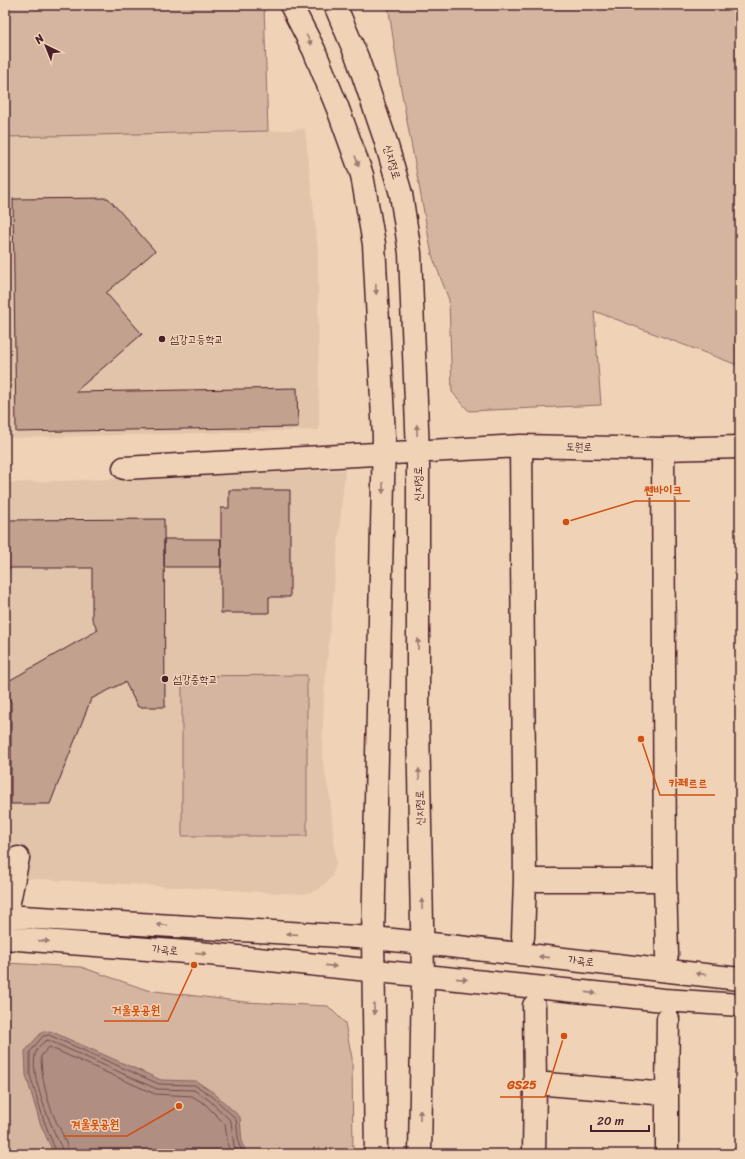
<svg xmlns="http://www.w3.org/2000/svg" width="745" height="1159" font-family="Sriracha,'Poor Story',sans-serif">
<rect width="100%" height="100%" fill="#f0d3b6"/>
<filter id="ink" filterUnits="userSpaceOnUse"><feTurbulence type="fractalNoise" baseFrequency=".025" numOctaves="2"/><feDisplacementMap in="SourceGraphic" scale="8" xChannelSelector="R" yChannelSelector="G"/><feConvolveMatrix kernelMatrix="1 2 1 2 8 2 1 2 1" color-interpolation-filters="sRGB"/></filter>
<g filter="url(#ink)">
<path fill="#e2c4aa" d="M 305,129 L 318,249 L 319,430 L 5,438 L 5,137 L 268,131 Z
M 345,470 L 324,694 L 322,757 L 330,797 L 336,863 L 332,877 L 318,890 L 304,894 L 277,893 L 5,877 L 5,483 Z"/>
<path fill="#d5b5a0" stroke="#906a66" d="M 5,5 L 264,5 L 268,131 L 5,137 Z
M 388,5 L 740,5 L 740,366 L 594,311 L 601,405 L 469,411 L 452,392 L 449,300 L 432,255 L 401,89 Z
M 307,675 L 307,836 L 182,836 L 182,676 Z
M 5,963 L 81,967 L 147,990 L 245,1002 L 328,1006 L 345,1023 L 352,1058 L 353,1154 L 5,1154 Z"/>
<path fill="#b08e81" stroke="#87625f" d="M 50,1031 L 161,1080 L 196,1081 L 214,1093 L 240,1117 L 242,1144 L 248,1154 L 54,1154 L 40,1123 L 26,1075 L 25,1051 L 42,1032 Z"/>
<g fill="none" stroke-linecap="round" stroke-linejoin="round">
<path stroke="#734b4d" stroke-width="1" d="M 57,1154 L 44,1121 L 30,1075 L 30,1052 L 43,1036 L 49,1035 L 159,1084 L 195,1085 L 212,1096 L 236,1119 L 239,1145 L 244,1154
M 62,1154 L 62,1149 C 52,1128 30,1078 35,1055 C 35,1050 43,1041 48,1040 L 157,1089 L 194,1090 L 209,1100 L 231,1121 L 234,1146 L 238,1154
M 68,1154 C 68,1142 60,1130 55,1119 C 47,1101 41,1076 41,1056 L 49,1047 L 155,1094 L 192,1096 L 205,1104 L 225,1124 L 228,1146 L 231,1154"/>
</g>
<path fill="#c2a18f" stroke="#4a1f2b" d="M 108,198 L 155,251 L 106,293 L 142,334 L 75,392 L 297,388 L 298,427 L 16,432 L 13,199 Z
M 229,490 L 290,490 L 290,597 L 269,597 L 269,613 L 221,613 L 221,508 L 229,508 Z
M 164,519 L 165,707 L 138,707 L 125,682 L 91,699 L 50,804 L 11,804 L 11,702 L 5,692 L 5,683 L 98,630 L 92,619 L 92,568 L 5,568 L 5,520 Z
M 164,539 L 221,539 L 221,567 L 164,567 Z"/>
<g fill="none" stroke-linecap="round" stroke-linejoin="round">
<defs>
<path id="minor" d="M 291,5 L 314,50 L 338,109 L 362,175 L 374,244 L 384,437 L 373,938 L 376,1154
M 335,5 L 357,57 L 385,139 L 401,194 L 410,253 L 418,452 L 418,723 L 423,975 L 420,1154
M 521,446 L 525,880 L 665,880 L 663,449
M 124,468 L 521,446 L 663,449 L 740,447
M 665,880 L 667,955
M 5,916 L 373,938 L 423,943 L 740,979
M 6,916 L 18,858
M 523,937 L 525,880
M 5,938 L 199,953 L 664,1000 L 740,1005
M 534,1006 L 535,1083
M 667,1094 L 668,1019
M 534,1154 L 535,1083 L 667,1094 L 667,1154"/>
</defs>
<use href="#minor" stroke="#4a1f2b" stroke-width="25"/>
<use href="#minor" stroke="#f0d3b6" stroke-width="22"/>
</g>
<defs><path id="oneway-solid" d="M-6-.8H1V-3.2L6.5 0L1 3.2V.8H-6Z"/></defs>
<g fill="#9d7970">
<use href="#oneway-solid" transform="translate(309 40) rotate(63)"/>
<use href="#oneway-solid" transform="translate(357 161) rotate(70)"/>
<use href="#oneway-solid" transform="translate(376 289) rotate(87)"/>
<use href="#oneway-solid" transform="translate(417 430) rotate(-92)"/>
<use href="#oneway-solid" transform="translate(383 488) rotate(91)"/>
<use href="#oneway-solid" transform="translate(418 644) rotate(-90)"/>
<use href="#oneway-solid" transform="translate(419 774) rotate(-91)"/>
<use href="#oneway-solid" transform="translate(422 904) rotate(-91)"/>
<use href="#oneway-solid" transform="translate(162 925) rotate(-176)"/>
<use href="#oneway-solid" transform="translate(292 934) rotate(-176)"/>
<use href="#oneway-solid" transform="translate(44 941) rotate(4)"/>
<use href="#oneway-solid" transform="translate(201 953) rotate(6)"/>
<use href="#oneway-solid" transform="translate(544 957) rotate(-174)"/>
<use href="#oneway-solid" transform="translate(331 966) rotate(6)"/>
<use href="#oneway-solid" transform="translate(701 974) rotate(-174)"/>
<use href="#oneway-solid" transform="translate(462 979) rotate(6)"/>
<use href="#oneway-solid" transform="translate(591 993) rotate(6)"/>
<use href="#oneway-solid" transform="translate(374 1009) rotate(89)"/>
<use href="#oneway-solid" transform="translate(420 1115) rotate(-89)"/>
</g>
</g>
<g fill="#4a1f2b" stroke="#f0d3b6" stroke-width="1.5">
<circle cx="162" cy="339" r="4"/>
<circle cx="165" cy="679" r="4"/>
</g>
<g text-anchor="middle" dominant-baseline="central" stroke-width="3" stroke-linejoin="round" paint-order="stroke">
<g font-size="11" fill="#4a1f2b" stroke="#f0d3b6">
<text transform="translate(392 162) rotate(74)">신지정로</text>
<text transform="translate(579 447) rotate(1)">도원로</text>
<text transform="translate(418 484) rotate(-90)">신지정로</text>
<text transform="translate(420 808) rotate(-91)">신지정로</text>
<text transform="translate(165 950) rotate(5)">가곡로</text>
<text transform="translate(581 961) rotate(6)">가곡로</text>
</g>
<g font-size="11" fill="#4a1f2b" stroke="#f0d3b6" text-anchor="start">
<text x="170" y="339">섬강고등학교</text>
<text x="173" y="679">섬강중학교</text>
</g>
</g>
<path fill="none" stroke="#d05011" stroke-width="1.5" d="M566 522L635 501H690M641 739L660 795H715M194 965L168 1021H104M564 1036L545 1097H500M179 1106L127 1136H63"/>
<g fill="#d05011" stroke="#f0d3b6" stroke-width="1.5">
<circle cx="566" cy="522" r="4"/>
<circle cx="641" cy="739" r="4"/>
<circle cx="194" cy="965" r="4"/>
<circle cx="564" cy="1036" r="4"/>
<circle cx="179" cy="1106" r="4"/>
</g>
<g font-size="12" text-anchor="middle" font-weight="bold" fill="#d05011" stroke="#f0d3b6" stroke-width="3" stroke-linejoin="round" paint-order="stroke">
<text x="663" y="494">쎈바이크</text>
<text x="688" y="787">카페르르</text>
<text x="136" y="1014">거울못공원</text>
<text x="522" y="1089">GS25</text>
<text x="95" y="1128">겨울못공원</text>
</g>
<rect width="745" height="1159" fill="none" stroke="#f0d3b6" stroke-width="20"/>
<rect x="10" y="10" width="725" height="1139" fill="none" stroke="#4a1f2b" stroke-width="1.5" filter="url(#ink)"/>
<g transform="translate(46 46) rotate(317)" stroke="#f0d3b6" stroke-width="3" paint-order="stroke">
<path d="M0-3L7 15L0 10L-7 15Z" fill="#4a1f2b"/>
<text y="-6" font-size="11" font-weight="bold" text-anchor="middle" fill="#4a1f2b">N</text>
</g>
<path d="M591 1125v6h58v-6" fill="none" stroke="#4a1f2b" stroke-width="2"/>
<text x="597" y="1125" font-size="12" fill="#4a1f2b" stroke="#f0d3b6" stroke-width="3" paint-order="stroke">20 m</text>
</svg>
